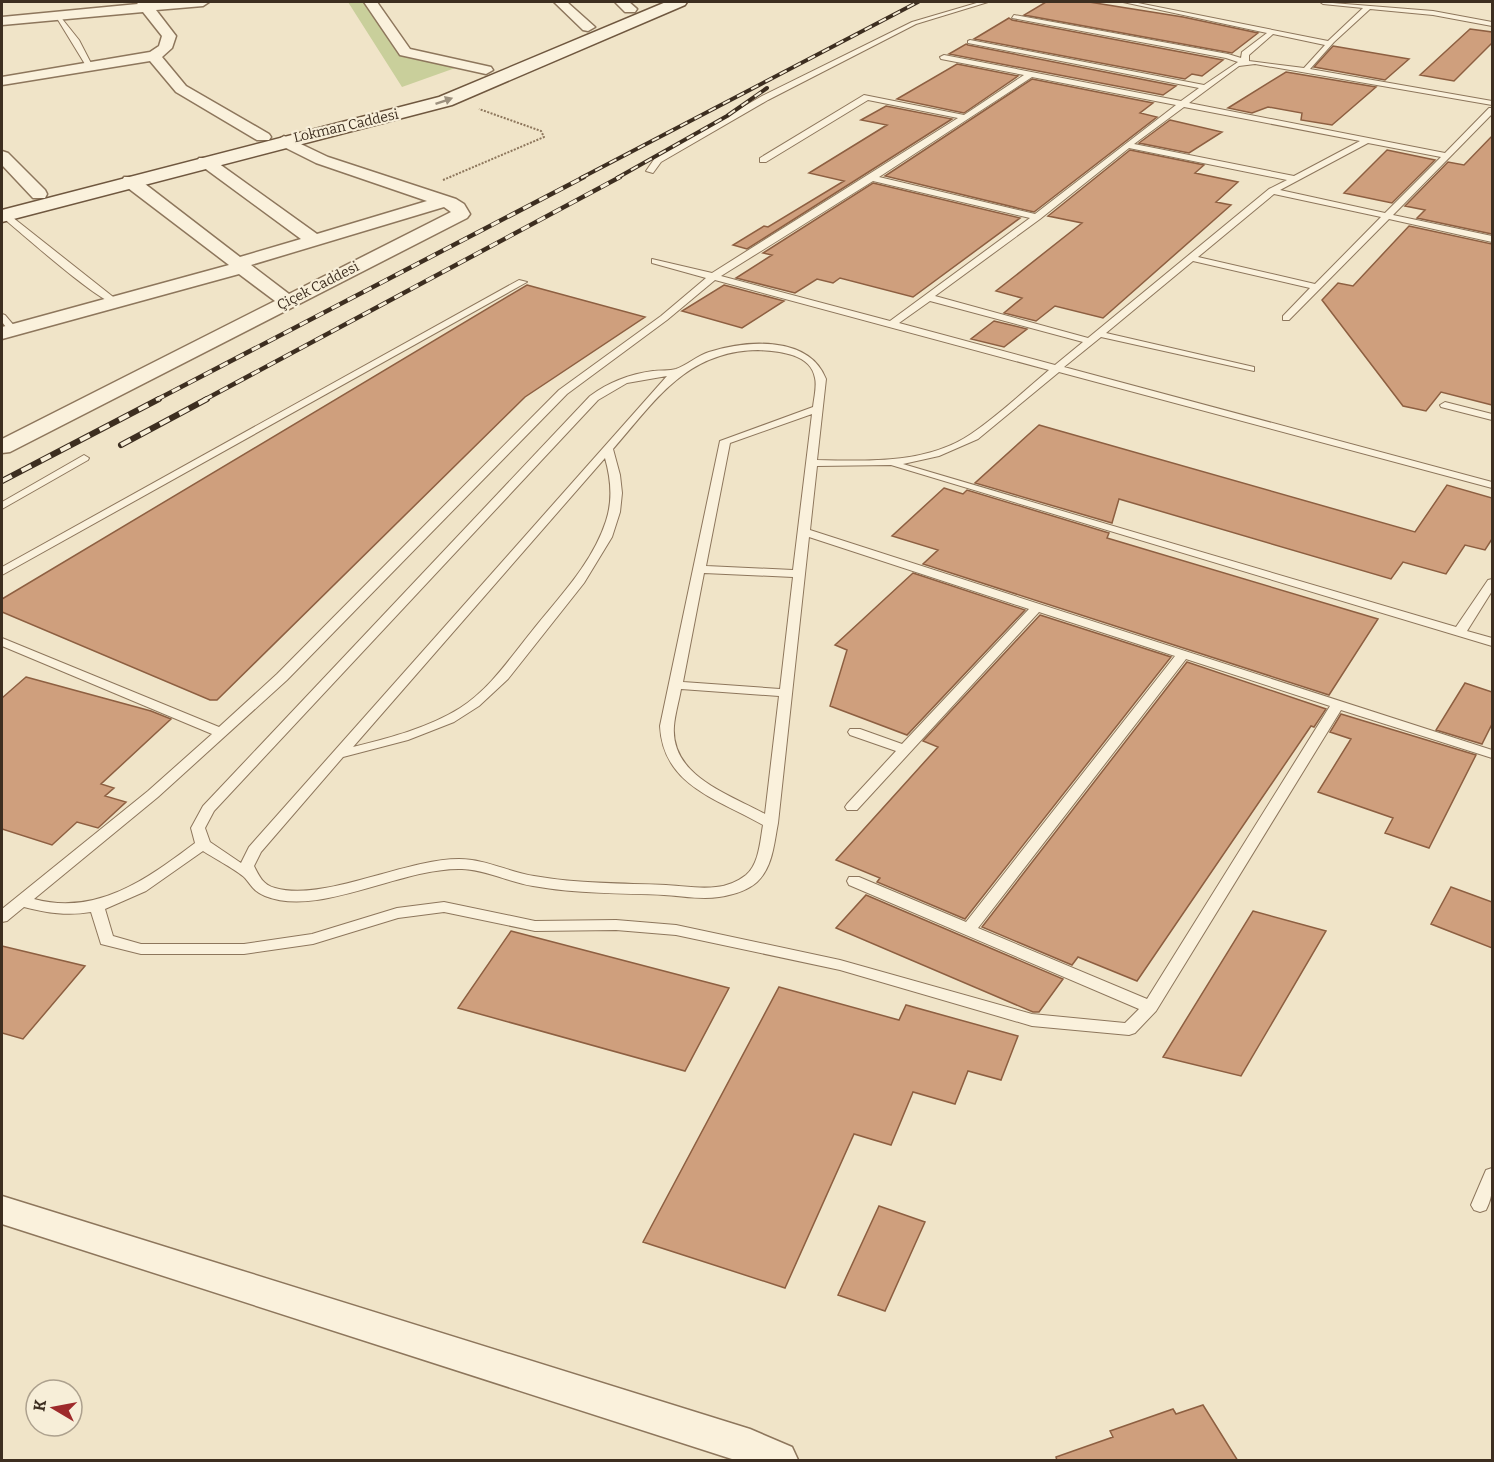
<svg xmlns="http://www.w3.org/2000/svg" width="1494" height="1462" font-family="Bitter,serif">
<rect width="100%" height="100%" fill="#f0e4c8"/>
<path fill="#c9cf9b" d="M 348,2 L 364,2 L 398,54 L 458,67 L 402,87 Z"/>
<path fill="#cf9f7d" stroke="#8d5f41" stroke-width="1.5" d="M 1046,2 L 1089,2 L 1183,17 L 1258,33 L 1232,53 L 1024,15 Z
M 1009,18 L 1012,20 L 1223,60 L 1202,76 L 1192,74 L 1185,79 L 974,39 Z
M 1470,29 L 1492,32 L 1492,43 L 1454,81 L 1420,75 Z
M 966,44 L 968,45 L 1176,86 L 1163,95 L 949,54 Z
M 1333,46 L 1409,59 L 1385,80 L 1314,67 Z
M 957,64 L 1018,76 L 964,113 L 897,99 Z
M 1286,72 L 1376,87 L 1332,125 L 1301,120 L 1302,113 L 1268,107 L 1252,113 L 1228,108 Z
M 1032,79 L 1153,103 L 1140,113 L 1157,117 L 1034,212 L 885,176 Z
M 886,106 L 952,119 L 747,249 L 733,245 L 764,226 L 768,227 L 844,181 L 809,173 L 887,125 L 861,120 Z
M 1170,120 L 1222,132 L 1189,153 L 1139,143 Z
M 1492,136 L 1492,234 L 1417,218 L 1425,210 L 1405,206 L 1448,162 L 1464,165 Z
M 1130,150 L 1204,165 L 1195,173 L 1238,182 L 1216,202 L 1231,205 L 1103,318 L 1055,306 L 1036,321 L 1004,313 L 1022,298 L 996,291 L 1082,223 L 1048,216 Z
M 1387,150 L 1435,160 L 1392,203 L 1344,193 Z
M 873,183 L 1020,218 L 913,297 L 840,278 L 833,283 L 817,279 L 795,293 L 736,278 L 772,255 L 763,253 Z
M 1409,226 L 1492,244 L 1492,405 L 1441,392 L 1426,411 L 1403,406 L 1322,300 L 1338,283 L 1353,286 Z
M 527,285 L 645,317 L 525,397 L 217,700 L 210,700 L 2,612 L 2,599 Z
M 724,285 L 784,301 L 742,328 L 682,311 Z
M 994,321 L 1027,329 L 1004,347 L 971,339 Z
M 1039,425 L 1415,532 L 1447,485 L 1492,498 L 1492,539 L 1485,550 L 1465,545 L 1446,574 L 1403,562 L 1391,579 L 1119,499 L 1112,523 L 975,483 Z
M 944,488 L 963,494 L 967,490 L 1109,533 L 1107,538 L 1378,619 L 1329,695 L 923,564 L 938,550 L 892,536 Z
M 913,573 L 1025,610 L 907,735 L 830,706 L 847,650 L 835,645 Z
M 1040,615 L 1171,657 L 965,919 L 877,882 L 880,878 L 836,860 L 938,747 L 923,741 Z
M 1187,662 L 1326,709 L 1314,727 L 1311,726 L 1137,981 L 1078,957 L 1072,965 L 982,927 Z
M 26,677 L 151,711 L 171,719 L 101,784 L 114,788 L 105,796 L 126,802 L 98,828 L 77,822 L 52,845 L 2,829 L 2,698 Z
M 1465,683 L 1492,692 L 1492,724 L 1482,744 L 1436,730 Z
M 1341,714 L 1476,755 L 1429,848 L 1385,833 L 1393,818 L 1318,792 L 1351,739 L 1330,732 Z
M 1451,887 L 1492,902 L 1492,948 L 1431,924 Z
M 866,895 L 1063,979 L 1039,1012 L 1033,1012 L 836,928 Z
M 1253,911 L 1326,931 L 1241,1076 L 1163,1057 Z
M 511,931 L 729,988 L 685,1071 L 458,1008 Z
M 2,946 L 85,966 L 23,1039 L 2,1033 Z
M 779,987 L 899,1020 L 906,1005 L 1018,1036 L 1001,1080 L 968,1071 L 955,1104 L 913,1092 L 891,1145 L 854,1134 L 785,1288 L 643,1242 Z
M 879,1206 L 925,1222 L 885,1311 L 838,1295 Z
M 1203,1405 L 1238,1461 L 1057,1461 L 1056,1457 L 1113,1437 L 1110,1431 L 1173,1409 L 1176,1414 Z"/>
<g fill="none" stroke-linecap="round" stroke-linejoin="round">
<defs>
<path id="lane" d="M 980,2 L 988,2 L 916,24 L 768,100 L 661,162 L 653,173 L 646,171 L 655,158 L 762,96 L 912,22 Z
M 1123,2 L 1133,2 L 1328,41 L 1363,8 L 1323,4 L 1320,2 L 1433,11 L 1492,22 L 1492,26 L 1433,15 L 1370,9 L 1334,42 L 1310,69 L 1492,101 L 1492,105 L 1255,64 L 1239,66 L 1189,103 L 1445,153 L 1489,108 L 1492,108 L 1492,114 L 1393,215 L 1492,236 L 1492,242 L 1389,219 L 1289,320 L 1283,320 L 1283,316 L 1310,288 L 1193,261 L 1106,333 L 1254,367 L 1254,371 L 1101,337 L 1064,367 L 1492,482 L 1492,488 L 1059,372 L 978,439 L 939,456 L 903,464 L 1456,627 L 1488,580 L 1492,579 L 1492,591 L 1467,631 L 1492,638 L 1492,646 L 891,465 L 817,466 L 810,530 L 1492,750 L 1492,758 L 1341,710 L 1156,1011 L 1135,1033 L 1129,1035 L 1032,1026 L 840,970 L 676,935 L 616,930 L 535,931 L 444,912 L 398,918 L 313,944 L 244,954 L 141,954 L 101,944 L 91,912 C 67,916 47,913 24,907 L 7,921 L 2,922 L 2,909 L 148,791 L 212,734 L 2,646 L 2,638 L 219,727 L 277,674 L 559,390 L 661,316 L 706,278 L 652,263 L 652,259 L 712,273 L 958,118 L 868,100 L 766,162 L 760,162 L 760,158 L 864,95 L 964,115 L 1024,75 L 941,59 L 940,57 L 944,55 L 1181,101 L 1199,88 L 968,43 L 968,41 L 970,40 L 1204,85 L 1238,62 L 1226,58 L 1012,18 L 1014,15 L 1228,54 L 1241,58 L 1242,52 L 1267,33 ZM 1273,34 L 1325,45 L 1304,68 L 1249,61 L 1249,55 ZM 1032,77 L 1176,105 L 1035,214 L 879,177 ZM 1184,107 L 1360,141 L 1294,176 L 1134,144 ZM 1368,143 L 1441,157 L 1385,213 L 1280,190 ZM 1129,148 L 1287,180 L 1269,189 L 1088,338 L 935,296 L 1040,219 ZM 873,181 L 1030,218 L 890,321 L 721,276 ZM 1274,194 L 1381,217 L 1315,284 L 1198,257 ZM 715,280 L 1049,370 C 1024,391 998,416 971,434 C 927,464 868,461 817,460 L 826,379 C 809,335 746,340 709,352 C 697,356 687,365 676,369 C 670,371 660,370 653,371 C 630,374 609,382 590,396 L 203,806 L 191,828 L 195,843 C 147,879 97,916 34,899 L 158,797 L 287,680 L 567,394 L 667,320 ZM 930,301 L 1083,342 L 1055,365 L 899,323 ZM 758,350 C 777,351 811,353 815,378 C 817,386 814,398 813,407 L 720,441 L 660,726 C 663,786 718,799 763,825 C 760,842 759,864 746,875 C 737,882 727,886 716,887 C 700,889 683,886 666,885 C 622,883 578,884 534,876 C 509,872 485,859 459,859 C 404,859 324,902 275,888 C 263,885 259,876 254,866 L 261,852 L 343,757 L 408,740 L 454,722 L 479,706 L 508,679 L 584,583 L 612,537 L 620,512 L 622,493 L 620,475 L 613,449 C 655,401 686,351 758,350 ZM 667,376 L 249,847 L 241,863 L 210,842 L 205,828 L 214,811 L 598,400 L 627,383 ZM 812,414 L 793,570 L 706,566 L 730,443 ZM 605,458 C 611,479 613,500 606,521 C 592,564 559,597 532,631 C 510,658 490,689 460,708 C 428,728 389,738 353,747 ZM 809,537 L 1029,609 L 902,744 L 860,729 L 850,729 L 848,732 L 850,735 L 896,751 L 847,804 L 845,807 L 847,810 L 857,810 L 1039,612 L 1175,656 L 966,922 L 859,877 L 849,877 L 847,881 L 849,885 L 1139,1009 L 1125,1023 L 1032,1014 L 840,960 L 676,925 L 616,920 L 535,921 L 444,902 L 397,908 L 312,934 L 244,944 L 141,944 L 113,936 L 105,909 L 146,891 L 203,851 C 214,858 238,871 245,878 C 252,886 253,891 265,896 C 319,918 402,867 462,869 C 486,870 509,882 533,886 C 576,894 621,893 664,895 C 683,896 701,900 719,897 C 732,895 747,891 757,882 C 773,867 774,843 778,823 ZM 704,573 L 793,577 L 780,689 L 683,682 ZM 1186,659 L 1330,706 L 1147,999 L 978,928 ZM 681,689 L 779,696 L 765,814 C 729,794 670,776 674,726 C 675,714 679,701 681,689 Z
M 55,15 L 59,15 L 79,40 L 94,69 L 88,69 Z
M 2,213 L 7,213 L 21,224 L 117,300 L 117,304 C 103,306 19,231 2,217 Z
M 519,280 L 527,282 L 2,575 L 2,567 Z
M 2,314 L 5,315 L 16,328 L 16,332 L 10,332 L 2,322 Z
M 1445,402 L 1492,414 L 1492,420 L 1441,407 L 1440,405 Z
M 84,455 L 89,458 L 88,460 L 2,509 L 2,502 Z
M 1492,1168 C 1493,1183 1493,1197 1486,1210 L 1480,1212 L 1474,1210 L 1471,1205 L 1486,1170 Z"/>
<path id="street" d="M 136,2 L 209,2 L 203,6 L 156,10 L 176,36 L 172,48 L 162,57 L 186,86 L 269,134 L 271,137 L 269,140 L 257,140 L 176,92 L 150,61 L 2,85 L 2,77 L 150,52 L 159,46 L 162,36 L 143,12 L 2,25 L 2,17 L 138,4 Z
M 364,2 L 377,2 L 410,49 L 491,67 L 493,70 L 486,74 L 400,55 Z
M 554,2 L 567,2 L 595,27 L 588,31 L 583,30 Z
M 615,2 L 629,2 L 637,9 L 635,12 L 625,12 Z
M 284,136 L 328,157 L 456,199 L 464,204 L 470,214 L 467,218 L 10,452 L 2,453 L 2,439 L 275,301 L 239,274 L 2,339 L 2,327 L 229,265 L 124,185 L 122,181 L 124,177 L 136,177 L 240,257 L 301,239 L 199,164 L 197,161 L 199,158 L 211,158 L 317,234 L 427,201 L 316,163 L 278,144 L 276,141 ZM 444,207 L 451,212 L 289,294 L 251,265 Z
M 2,151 L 8,153 L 45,190 L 47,194 L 45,198 L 33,198 L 2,165 Z
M 2,1196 L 750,1429 L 792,1447 L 798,1460 L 735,1460 L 2,1224 Z"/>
<path id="secondary" d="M 666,2 L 687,2 L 685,5 L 452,105 L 2,222 L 2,210 L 439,97 Z"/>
</defs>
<use href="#lane" stroke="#8d765c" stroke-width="2"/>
<use href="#street" stroke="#8d765c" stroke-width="3"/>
<use href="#secondary" stroke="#6f573f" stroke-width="3"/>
<path stroke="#8d765c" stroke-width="2" stroke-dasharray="2 1.5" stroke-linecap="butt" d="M 443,180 L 544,137 L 541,131 L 479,109"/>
<use href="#lane" fill="#faf1dc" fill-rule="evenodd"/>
<use href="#street" fill="#faf1dc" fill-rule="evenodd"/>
<use href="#secondary" fill="#faf1dc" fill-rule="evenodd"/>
<defs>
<path id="rail-far2" d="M 581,178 L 918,2
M 617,178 L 727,116 L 767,88"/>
<path id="rail-far1" d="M 156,400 L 584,177
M 204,400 L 620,177"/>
<path id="rail" d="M 121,445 L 207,399
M 2,481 L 159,399"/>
</defs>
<use href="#rail-far2" stroke="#3d2e20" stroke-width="4"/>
<use href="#rail-far1" stroke="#3d2e20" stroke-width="4.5"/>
<use href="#rail" stroke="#3d2e20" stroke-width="6"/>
<use href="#rail-far2" stroke="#f7eed8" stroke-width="2" stroke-dasharray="8" stroke-linecap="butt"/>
<use href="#rail-far1" stroke="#f7eed8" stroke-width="3" stroke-dasharray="9" stroke-linecap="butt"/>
<use href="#rail" stroke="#f7eed8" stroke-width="4" stroke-dasharray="11" stroke-linecap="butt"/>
</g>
<defs><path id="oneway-solid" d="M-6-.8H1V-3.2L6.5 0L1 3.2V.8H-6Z" transform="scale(1.5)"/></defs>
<use fill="#9c907e" href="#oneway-solid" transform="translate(444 101) rotate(-19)"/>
<g text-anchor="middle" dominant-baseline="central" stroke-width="4.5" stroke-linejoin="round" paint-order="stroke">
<g font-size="14" fill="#3d2e20" stroke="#f7eed8">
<text transform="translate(346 126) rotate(-13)">Lokman Caddesi</text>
<text transform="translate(318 286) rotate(-27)">Çiçek Caddesi</text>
</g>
</g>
<rect width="1494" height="1462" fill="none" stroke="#3d2e20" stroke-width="6"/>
<g transform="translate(54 1408) rotate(280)"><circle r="28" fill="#f7eed8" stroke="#ada18e" stroke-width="1.5"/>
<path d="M0-4.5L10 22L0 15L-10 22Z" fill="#9e2a2b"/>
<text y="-9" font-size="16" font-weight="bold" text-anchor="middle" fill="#3d2e20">K</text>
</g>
</svg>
